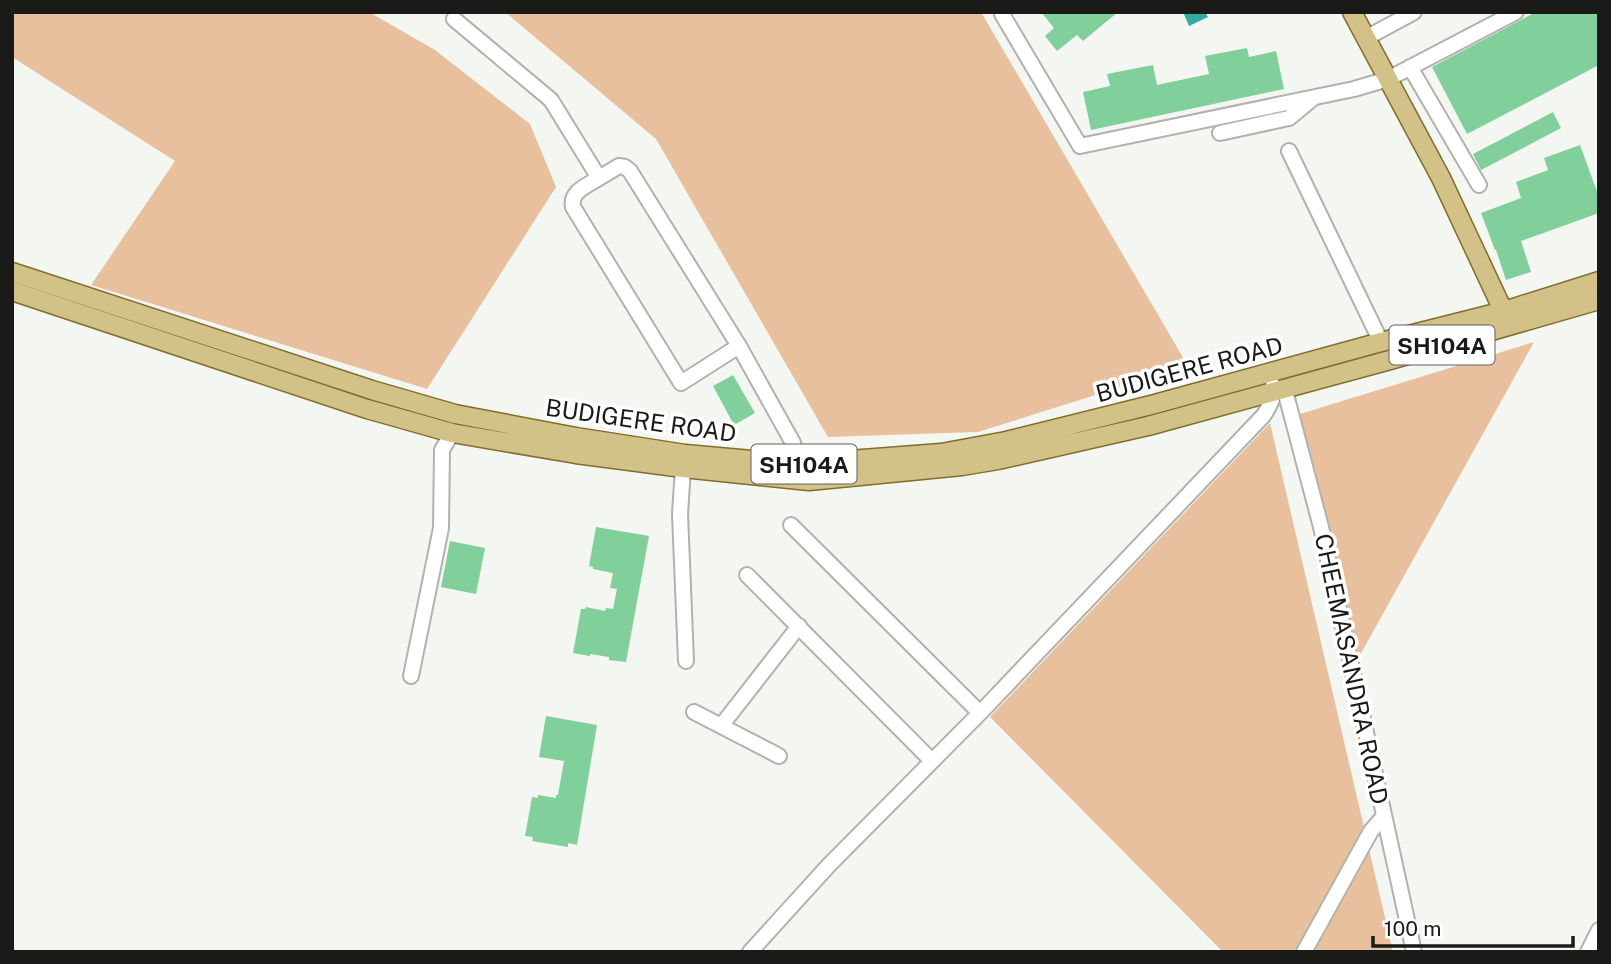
<svg xmlns="http://www.w3.org/2000/svg" width="1611" height="964" font-family="'Public Sans',sans-serif">
<rect width="100%" height="100%" fill="#f4f6f1"/>
<path fill="#e9c09e" d="M 12,12 L 369,12 L 435,50 L 530,124 L 556,187 L 427,389 L 91,285 L 175,161 L 12,57 Z
M 505,12 L 981,12 L 1188,366 L 978,432 L 828,437 L 656,139 Z
M 1534,342 L 1359,657 L 1300,414 Z
M 1270,423 L 1393,952 L 1223,952 L 990,717 Z"/>
<path fill="#31ada0" d="M 1183,12 L 1205,12 L 1208,17 L 1189,26 Z"/>
<path fill="#81cf9b" d="M 1041,12 L 1118,12 L 1083,41 L 1077,35 L 1057,51 L 1045,36 L 1054,28 Z
M 1536,12 L 1599,12 L 1599,65 L 1467,134 L 1432,67 Z
M 1247,48 L 1249,57 L 1276,51 L 1284,89 L 1091,130 L 1083,92 L 1110,86 L 1107,74 L 1153,65 L 1157,85 L 1209,74 L 1205,56 Z
M 1553,112 L 1561,128 L 1481,170 L 1473,154 Z
M 1580,145 L 1599,197 L 1599,213 L 1521,241 L 1531,272 L 1506,280 L 1496,250 L 1495,250 L 1481,213 L 1521,198 L 1516,182 L 1548,170 L 1544,158 Z
M 733,375 L 755,413 L 734,425 L 713,386 Z
M 596,527 L 649,536 L 626,662 L 609,660 L 609,657 L 590,654 L 590,656 L 573,653 L 581,609 L 585,609 L 586,607 L 605,611 L 606,608 L 613,609 L 617,589 L 610,588 L 613,573 L 593,569 L 593,567 L 589,566 Z
M 450,541 L 485,548 L 476,594 L 441,587 Z
M 546,716 L 597,725 L 577,845 L 568,843 L 568,847 L 532,841 L 533,837 L 525,836 L 532,797 L 538,798 L 538,795 L 556,798 L 556,795 L 558,795 L 564,761 L 539,757 Z"/>
<g fill="none" stroke-linecap="round" stroke-linejoin="round">
<defs>
<path id="minor" d="M 1003,12 L 1002,14 L 1080,146 L 1354,89 L 1388,79 L 1516,12
M 454,19 L 551,100 L 599,178 L 619,166 L 625,167 L 630,171 L 739,346 L 793,443 L 797,464
M 1366,38 L 1414,12
M 1410,67 L 1479,185
M 1220,133 L 1289,118 L 1312,99
M 1289,151 L 1381,342
M 599,178 C 587,186 570,191 573,207 L 681,383 L 739,346
M 1284,387 L 1321,527 L 1414,952
M 683,468 L 680,514 L 686,661
M 791,525 L 980,713
M 747,575 L 932,761
M 411,676 L 441,528 L 442,450 L 452,433
M 694,712 L 779,756
M 721,726 L 799,626
M 750,952 L 829,865 L 980,713 L 1264,415 C 1269,406 1276,396 1273,385
M 1304,952 L 1371,831 L 1384,816
M 1588,952 L 1599,930"/>
<path id="major" d="M 1352,12 L 1441,178 L 1508,321
M 12,272 L 372,390 L 455,414 L 576,437 L 685,454 L 797,464 L 941,453 L 1006,441 L 1155,404 L 1381,342 L 1504,311 L 1599,281
M 12,291 L 367,409 L 452,433 L 576,454 L 683,468 L 809,481 L 962,466 L 998,460 L 1148,426 L 1390,360 L 1599,300"/>
</defs>
<use href="#minor" stroke="#b1b2ae" stroke-width="18"/>
<use href="#major" stroke="#7f6e2d" stroke-width="21"/>
<use href="#minor" stroke="#fff" stroke-width="14"/>
<use href="#major" stroke="#d3c288" stroke-width="18"/>
</g>
<g text-anchor="middle" dominant-baseline="central" stroke-width="7" stroke-linejoin="round" paint-order="stroke">
<g fill="#fff" stroke="#5f5f5e" stroke-width="2">
<rect x="1389.5" y="325.5" width="105" height="39" rx="5"/>
<rect x="751.5" y="444.5" width="105" height="39" rx="5"/>
</g>
<g font-size="23" font-weight="bold" fill="#1a1b19">
<text x="1442" y="345">SH104A</text>
<text x="804" y="464">SH104A</text>
</g>
<g font-size="24" fill="#1a1b19" stroke="#fff">
<text transform="translate(1189 369) rotate(-15)">BUDIGERE ROAD</text>
<text transform="translate(641 420) rotate(8)">BUDIGERE ROAD</text>
<text transform="translate(1352 669) rotate(78)">CHEEMASANDRA ROAD</text>
</g>
</g>
<rect width="1611" height="964" fill="none" stroke="#1a1b19" stroke-width="28"/>
<path d="M1373 936v10h200v-10" fill="none" stroke="#1a1b19" stroke-width="3.5"/>
<text x="1384" y="936" font-size="21" fill="#1a1b19" stroke="#ffffff" stroke-width="5" paint-order="stroke">100 m</text>
</svg>
